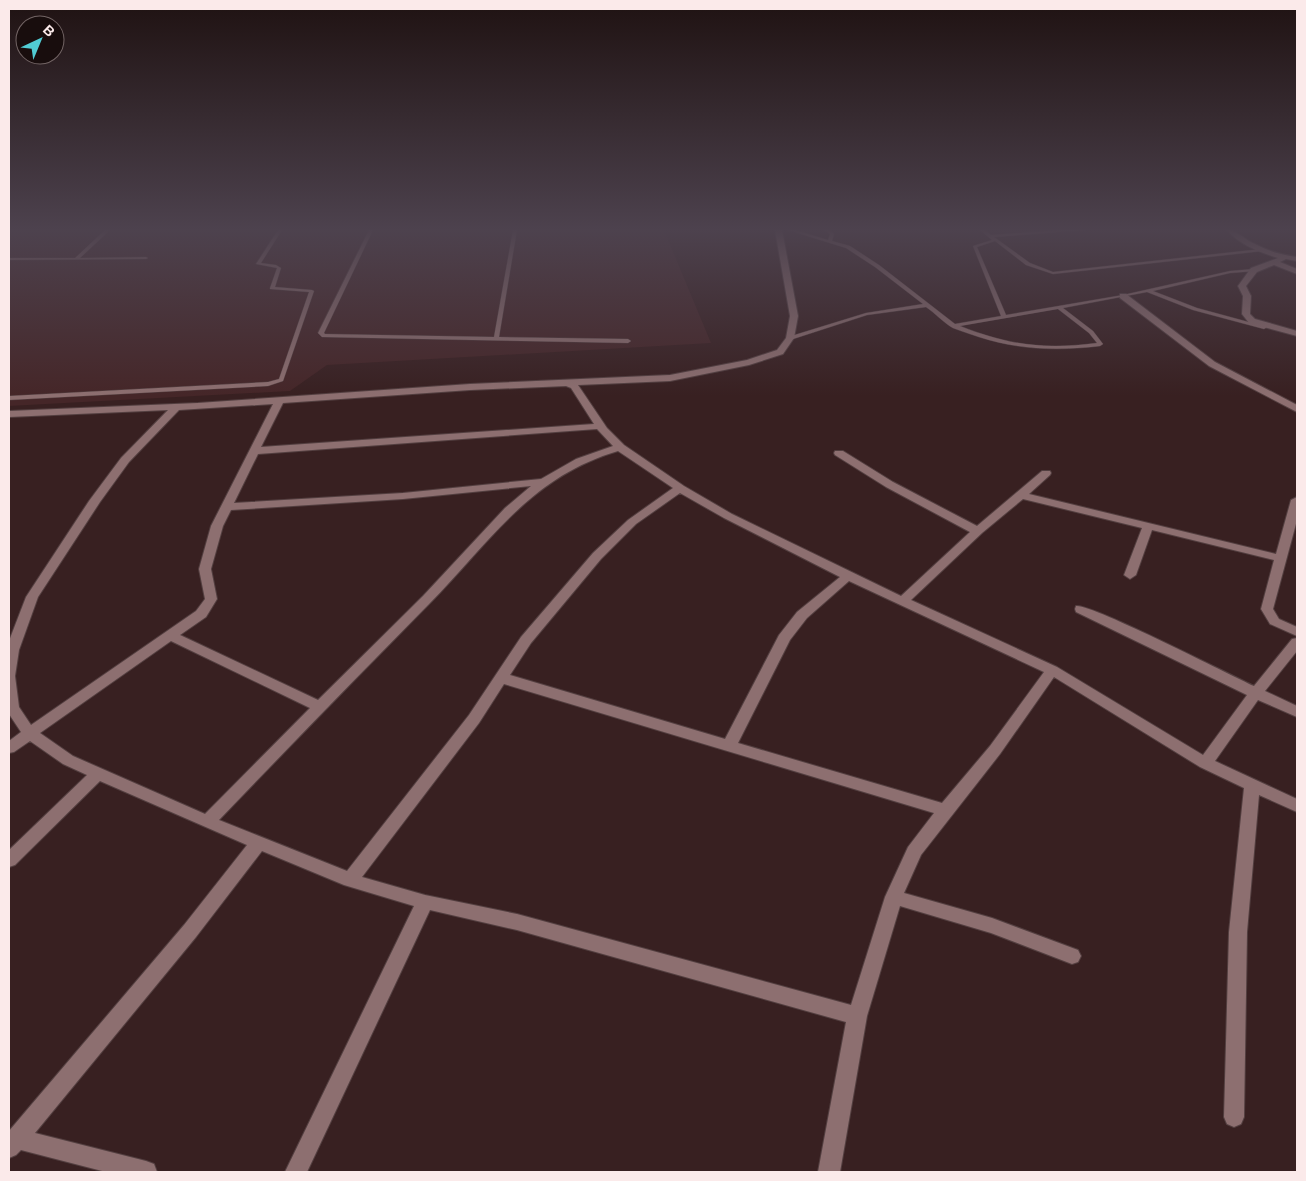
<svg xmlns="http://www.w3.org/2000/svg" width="1306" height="1181" font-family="Helvetica,sans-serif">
<rect width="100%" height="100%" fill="#382021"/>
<path fill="#452628" d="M 9,230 L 664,230 L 711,343 L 327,365 L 290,391 L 9,406 Z"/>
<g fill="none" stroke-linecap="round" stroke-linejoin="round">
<defs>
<path id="lane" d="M 105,230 L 110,230 L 80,258 L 146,257 L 148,258 L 146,259 L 9,260 L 9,258 L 75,258 Z
M 278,230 L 282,230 L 261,263 L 276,265 L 281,268 L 275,287 L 312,290 L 314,291 L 283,381 L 268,386 L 9,400 L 9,396 L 268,382 L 279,379 L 309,292 L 270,289 L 270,288 L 277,268 L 256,264 Z
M 369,230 L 373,230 L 324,333 L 325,334 L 494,337 L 513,230 L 517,230 L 499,337 L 628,339 L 631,341 L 628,343 L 322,337 L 318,333 Z
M 788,230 L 795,230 L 828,240 L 830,234 L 824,230 L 829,230 L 834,234 L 832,241 L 850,246 L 879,265 L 955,324 L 1001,316 L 973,246 L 992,240 L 980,230 L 985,230 L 991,235 L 1060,230 L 1086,230 L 994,237 L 1030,263 L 1053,272 L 1261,249 L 1263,250 L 1263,251 L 1053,274 L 1026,265 L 995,241 L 977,247 L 1006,315 L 1123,295 L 1230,271 L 1254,269 L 1256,269 L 1256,271 L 1230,273 L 1153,291 L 1197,308 L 1267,327 L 1264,329 L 1193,310 L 1147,292 L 1063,308 L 1093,331 L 1103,344 L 1100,346 C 1057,351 1020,350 979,337 C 970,334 961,331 953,328 C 944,323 935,313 926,307 L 867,315 L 790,340 L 788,339 L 788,337 L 866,313 L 923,304 L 875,267 L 846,248 ZM 1058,309 L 1089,333 L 1097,343 C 1045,350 1008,345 960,326 Z"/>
<path id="street" d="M 775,230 L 782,230 L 798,316 L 794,338 L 783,354 L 749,365 L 670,381 L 578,385 L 607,428 L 624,445 L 684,486 L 732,514 L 901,596 L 970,532 L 886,487 L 835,455 L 834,453 L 835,451 L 843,451 L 893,482 L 977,526 L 1042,471 L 1050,471 L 1051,473 L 1050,475 L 1029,494 L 1276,554 L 1291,500 L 1297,497 L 1297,520 L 1273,609 L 1279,619 L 1297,627 L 1297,636 L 1270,624 L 1261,609 L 1274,560 L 1152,530 L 1136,575 L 1130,579 L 1124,575 L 1142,528 L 1023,499 L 982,533 L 911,600 L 1057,667 L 1203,755 L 1247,695 L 1076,612 L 1075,609 L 1076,606 C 1090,603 1230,675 1254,686 L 1292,639 L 1297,638 L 1297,651 L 1265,691 L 1297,706 L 1297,717 L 1258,700 L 1215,761 L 1297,799 L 1297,812 L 1259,795 L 1247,932 L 1244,1117 L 1241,1124 L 1234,1127 L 1227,1124 L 1224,1117 L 1229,932 L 1244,788 L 1200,767 L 1054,677 L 1000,754 L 921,855 L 904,893 L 992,918 L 1078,950 L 1081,956 L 1078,962 L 1072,964 L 991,933 L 900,906 L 867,1016 L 840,1172 L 818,1172 L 846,1022 L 517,930 L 430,910 L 307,1172 L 285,1172 L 414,906 L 344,885 L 262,851 L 196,937 L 35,1133 L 146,1161 L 154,1164 L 157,1172 L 106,1172 L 21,1150 L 16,1155 L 9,1158 L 9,1131 L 184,925 L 247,845 L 100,781 L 15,865 L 9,867 L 9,850 L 87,775 L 63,764 L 30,741 L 14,752 L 9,753 L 9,741 L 21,732 L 9,714 L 9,641 L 26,597 L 89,501 L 121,458 L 168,410 L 9,417 L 9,411 L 198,403 L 470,384 L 670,375 L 747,360 L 777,350 L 786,338 L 790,316 ZM 566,386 L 571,388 L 594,424 L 261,447 L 283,403 L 470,390 ZM 273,404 L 211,526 L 199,569 L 205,599 L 196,611 L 31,725 L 19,707 L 15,676 L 19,650 L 38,597 L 100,502 L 129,462 L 179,410 ZM 597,429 L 613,446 L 576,459 L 541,479 L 403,493 L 234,503 L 258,454 ZM 618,451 L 673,488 L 628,520 L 593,553 L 521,637 L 469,715 L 347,871 L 219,820 C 289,747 359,675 430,603 C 491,541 530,477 618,451 ZM 531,486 L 505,508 L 423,596 L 318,700 L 180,635 L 206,617 L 217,599 L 211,569 L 223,526 L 231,510 L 403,499 ZM 680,493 L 724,518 L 840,577 L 797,612 L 779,635 L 725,739 L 510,675 L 531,643 L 601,559 L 636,524 ZM 849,581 L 1044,672 L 990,746 L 942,803 L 738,743 L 790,640 L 807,618 ZM 171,641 L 310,708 L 205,814 L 73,756 L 40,733 ZM 504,684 L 934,813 L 908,847 L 885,897 L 851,1005 L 517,914 L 425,895 L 362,877 L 479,723 Z
M 1227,230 C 1237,230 1245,240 1255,244 C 1268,251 1282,255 1297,257 L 1297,261 L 1286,259 L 1280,262 L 1297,269 L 1297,274 L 1274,265 L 1257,272 L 1246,286 L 1251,296 L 1250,314 L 1255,319 L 1297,331 L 1297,336 L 1249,323 L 1242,314 L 1243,296 L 1238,286 L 1251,268 L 1278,258 C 1259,252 1240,245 1227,230 Z
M 1120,294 L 1126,294 L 1215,362 L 1297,405 L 1297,412 L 1209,366 L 1120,298 Z"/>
</defs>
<use href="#lane" stroke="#533f40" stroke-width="1"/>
<use href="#street" stroke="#533f40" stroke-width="2"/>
<use href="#lane" fill="#8d6f70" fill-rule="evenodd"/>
<use href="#street" fill="#8d6f70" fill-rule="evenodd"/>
</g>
<linearGradient id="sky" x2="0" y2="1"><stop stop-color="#1f1212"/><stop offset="0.58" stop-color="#4d424e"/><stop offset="1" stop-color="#4d424e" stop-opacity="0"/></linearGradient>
<rect width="1306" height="396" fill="url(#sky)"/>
<rect width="1306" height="1181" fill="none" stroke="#fbeaea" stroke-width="20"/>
<g transform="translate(40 40) rotate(44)"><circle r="24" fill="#180d0d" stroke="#736565"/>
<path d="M0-4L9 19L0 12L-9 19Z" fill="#51ccd4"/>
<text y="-8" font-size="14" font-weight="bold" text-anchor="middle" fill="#fbeaea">B</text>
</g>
</svg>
